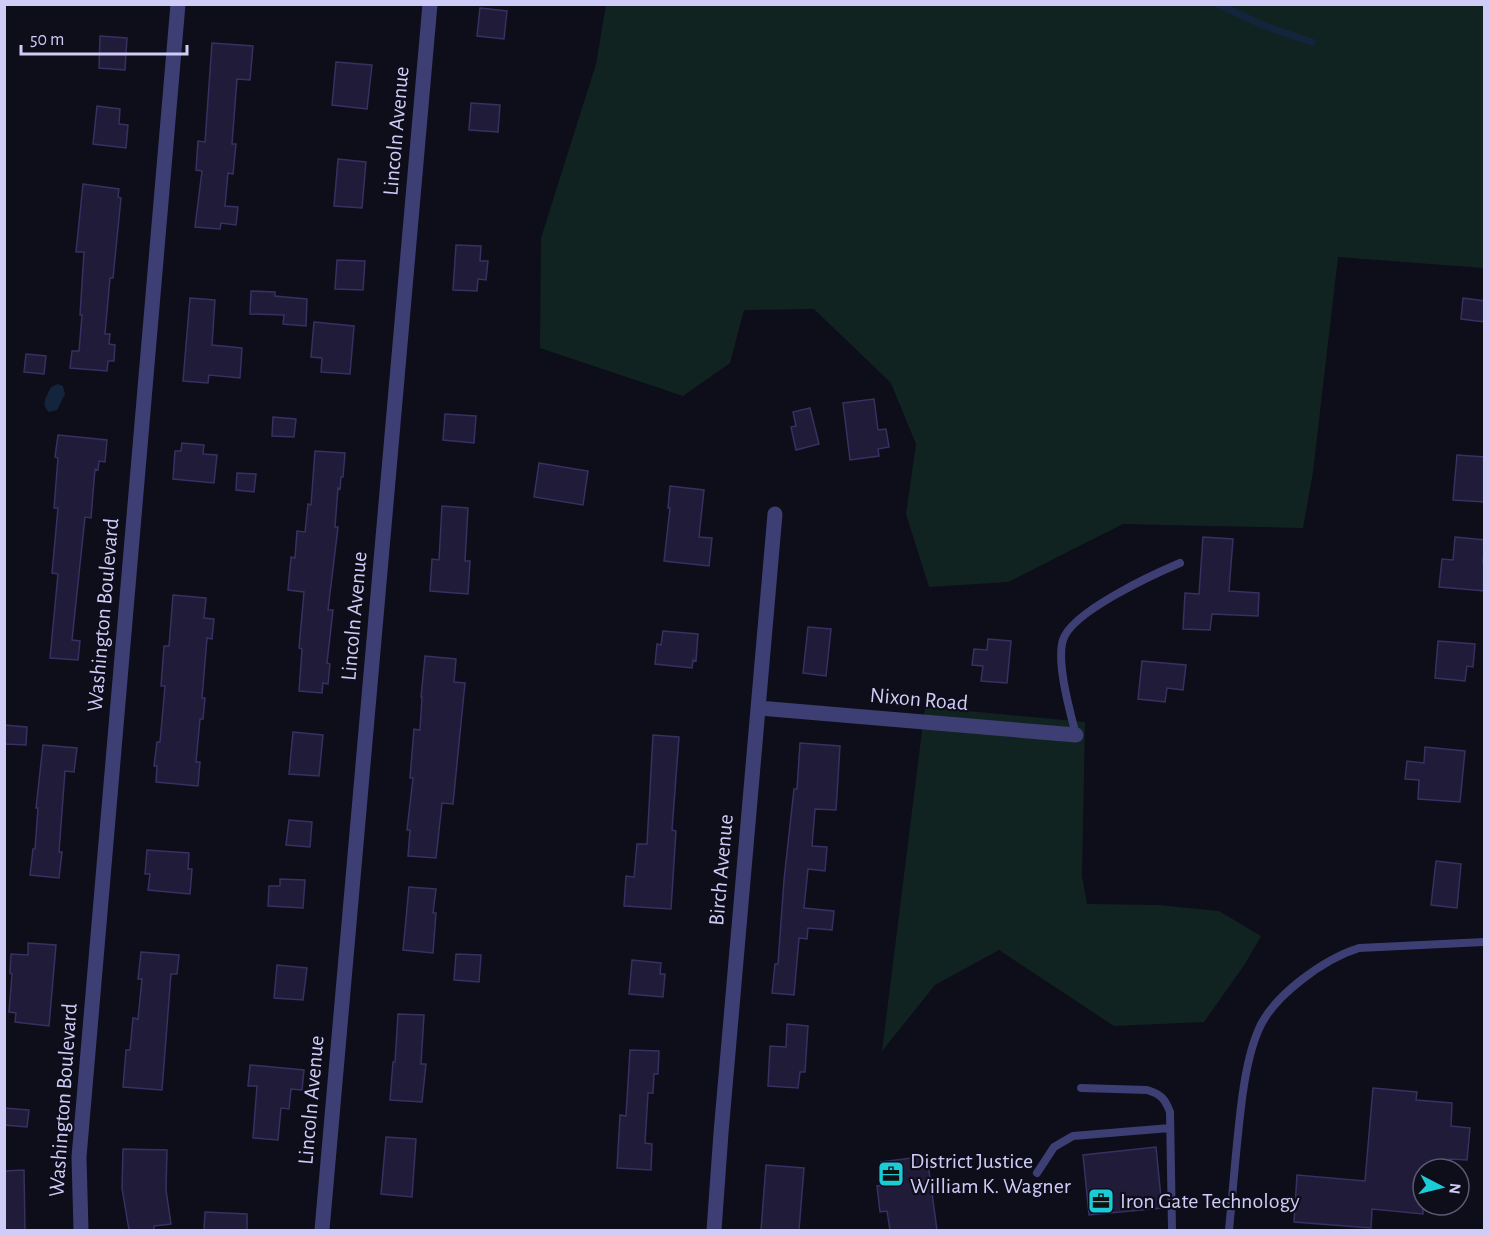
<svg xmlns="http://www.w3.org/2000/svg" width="1489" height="1235" font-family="'Alegreya Sans',sans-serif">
<rect width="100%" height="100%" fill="#0e0d1a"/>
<path fill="#112321" d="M 606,5 L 1484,5 L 1484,268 L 1338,257 L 1313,472 L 1303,528 L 1123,524 L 1008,582 L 929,587 L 906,514 L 916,444 L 891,383 L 814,309 L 744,310 L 730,363 L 683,396 L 540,348 L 541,238 L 596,64 Z
M 925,707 L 1085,722 L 1082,876 L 1087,904 L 1158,905 L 1219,911 L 1261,936 L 1245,964 L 1204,1022 L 1114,1026 L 999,950 L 935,985 L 882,1051 Z"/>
<path fill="#12253d" d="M 58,384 L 63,386 L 65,394 L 57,410 L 49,412 C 40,404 47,396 51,387 Z"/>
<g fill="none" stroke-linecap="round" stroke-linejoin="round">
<path stroke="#12253d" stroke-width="7" d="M 1217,4 L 1265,26 L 1312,42"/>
</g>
<path fill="#201b38" stroke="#373061" stroke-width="1.5" d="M 480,8 L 507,11 L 504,39 L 477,36 Z
M 100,36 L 127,38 L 125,70 L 99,68 Z
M 212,43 L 253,46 L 250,80 L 237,79 L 232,144 L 236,144 L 233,174 L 228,173 L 225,206 L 238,207 L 236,225 L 221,223 L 220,229 L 195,227 L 202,171 L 196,170 L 198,141 L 205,142 Z
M 336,62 L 372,65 L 367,109 L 332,105 Z
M 471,103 L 500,105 L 498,132 L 469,130 Z
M 97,106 L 120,109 L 119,124 L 128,125 L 126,148 L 93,144 Z
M 338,159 L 366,162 L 362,208 L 334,206 Z
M 83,184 L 119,189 L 118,197 L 121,198 L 113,278 L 110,278 L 105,334 L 110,334 L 109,344 L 115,345 L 114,361 L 108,361 L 107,371 L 70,368 L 72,351 L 79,351 L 82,315 L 80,315 L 84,252 L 76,252 Z
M 456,245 L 481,246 L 480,261 L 488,261 L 486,280 L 478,279 L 477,291 L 453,290 Z
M 337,260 L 365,261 L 363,290 L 335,289 Z
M 251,291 L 275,292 L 275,296 L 307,299 L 306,326 L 283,324 L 284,315 L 250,314 Z
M 190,298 L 215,300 L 212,345 L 242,348 L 240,378 L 209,375 L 208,383 L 183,381 Z
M 1463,298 L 1485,301 L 1485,322 L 1461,319 Z
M 314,322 L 354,326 L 350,374 L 321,372 L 322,358 L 311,357 Z
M 26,354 L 46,356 L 44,374 L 24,372 Z
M 874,399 L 878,430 L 886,429 L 889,447 L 878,449 L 879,456 L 850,460 L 843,403 Z
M 810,408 L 819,444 L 796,450 L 791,427 L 796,426 L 793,412 Z
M 445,414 L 476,416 L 474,443 L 443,440 Z
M 273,417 L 296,419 L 294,437 L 272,436 Z
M 58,435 L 107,440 L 105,462 L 99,461 L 98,470 L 95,469 L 91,518 L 85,517 L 72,640 L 80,641 L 78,660 L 50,658 L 58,574 L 52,573 L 58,508 L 54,508 L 58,458 L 55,457 Z
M 182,443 L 204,445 L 203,454 L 217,455 L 214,483 L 173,479 L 175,451 L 181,451 Z
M 315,451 L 345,453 L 343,477 L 341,477 L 340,489 L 338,488 L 335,527 L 338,527 L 328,610 L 333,610 L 327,663 L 330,664 L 328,684 L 323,683 L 322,693 L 299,691 L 302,649 L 299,648 L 304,592 L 288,590 L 291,557 L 295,558 L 297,531 L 305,532 L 308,504 L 311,505 Z
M 1457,455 L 1485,457 L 1485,502 L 1453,500 Z
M 539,463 L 588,471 L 583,505 L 534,497 Z
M 237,473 L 256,474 L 254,492 L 236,490 Z
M 670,486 L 704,490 L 699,537 L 712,538 L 709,566 L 664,561 L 670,508 L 668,508 Z
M 442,506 L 468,508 L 465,561 L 470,561 L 468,594 L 430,591 L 432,559 L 439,560 Z
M 1203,537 L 1233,539 L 1229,591 L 1259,593 L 1258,616 L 1212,614 L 1210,630 L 1183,629 L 1185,593 L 1199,594 Z
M 1455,537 L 1485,540 L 1483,563 L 1485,563 L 1485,591 L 1439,587 L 1442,559 L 1453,560 Z
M 173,595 L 206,598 L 204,618 L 214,619 L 212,639 L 207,638 L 202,698 L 205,698 L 203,719 L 200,719 L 196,762 L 200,762 L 198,786 L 156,782 L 157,766 L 154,766 L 157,742 L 160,742 L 165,686 L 161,686 L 164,646 L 169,646 Z
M 808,627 L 831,629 L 826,676 L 803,673 Z
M 663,631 L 698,634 L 696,661 L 693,660 L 692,668 L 655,664 L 657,644 L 661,645 Z
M 988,639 L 1011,641 L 1007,683 L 981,681 L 983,666 L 972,665 L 974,649 L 987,650 Z
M 1438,641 L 1475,644 L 1473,667 L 1467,666 L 1465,681 L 1435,678 Z
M 425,656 L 456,659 L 454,682 L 465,683 L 453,804 L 442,803 L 436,858 L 408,856 L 410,830 L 407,830 L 413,778 L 410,778 L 414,729 L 420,730 L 422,697 L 421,697 Z
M 1142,661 L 1186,665 L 1183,690 L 1167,688 L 1165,702 L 1138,699 Z
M 4,725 L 27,727 L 26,745 L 4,744 Z
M 293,732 L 323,735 L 319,776 L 289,774 Z
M 653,735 L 679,737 L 672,830 L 676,831 L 671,909 L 624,906 L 626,876 L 634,877 L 637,844 L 647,844 Z
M 800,743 L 840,746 L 836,810 L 815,809 L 812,846 L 827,847 L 825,871 L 808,869 L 804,908 L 834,911 L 832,930 L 808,928 L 807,939 L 799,938 L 794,995 L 772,993 L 775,964 L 778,964 L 784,880 L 794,789 L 797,789 Z
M 43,745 L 77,748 L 74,772 L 65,771 L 59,852 L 62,852 L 59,878 L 30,875 L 33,849 L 35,849 L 38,808 L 36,808 Z
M 1425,747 L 1465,751 L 1460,802 L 1418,799 L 1419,780 L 1405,779 L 1407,761 L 1424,763 Z
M 289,820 L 312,822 L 310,847 L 286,845 Z
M 147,850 L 189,853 L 188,869 L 192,869 L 190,894 L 148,890 L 150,874 L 145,874 Z
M 1436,861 L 1461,864 L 1457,908 L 1431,905 Z
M 280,879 L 305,880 L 303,908 L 268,906 L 269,886 L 280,886 Z
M 409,887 L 436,889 L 433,913 L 436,913 L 433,953 L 403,950 Z
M 28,943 L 56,945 L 49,1026 L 15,1022 L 16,1013 L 9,1012 L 12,974 L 10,973 L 11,954 L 28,955 Z
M 141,952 L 179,955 L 177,974 L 171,974 L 162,1090 L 123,1087 L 126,1050 L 130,1050 L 133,1018 L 138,1019 L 142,979 L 138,979 Z
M 456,954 L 481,955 L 479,982 L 454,980 Z
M 632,960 L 661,963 L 660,974 L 665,974 L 663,997 L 629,994 Z
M 277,965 L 307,968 L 303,1000 L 274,998 Z
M 398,1014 L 424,1015 L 421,1064 L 426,1064 L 422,1102 L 390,1100 L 393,1062 L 395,1062 Z
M 787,1024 L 808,1026 L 805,1072 L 800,1072 L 798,1088 L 768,1086 L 770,1046 L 786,1047 Z
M 630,1050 L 659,1051 L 658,1074 L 654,1074 L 653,1093 L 648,1093 L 645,1143 L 652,1144 L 651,1170 L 617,1168 L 620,1115 L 626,1116 Z
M 250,1065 L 304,1070 L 302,1090 L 291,1089 L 289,1109 L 281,1108 L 278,1140 L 253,1138 L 257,1086 L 248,1086 Z
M 1373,1088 L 1417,1092 L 1416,1100 L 1452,1103 L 1451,1126 L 1470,1128 L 1467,1160 L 1450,1159 L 1449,1169 L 1423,1169 L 1423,1214 L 1372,1209 L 1371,1228 L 1294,1222 L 1297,1175 L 1365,1181 Z
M 4,1108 L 29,1110 L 27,1127 L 4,1125 Z
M 386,1137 L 416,1139 L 412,1197 L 381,1194 Z
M 1156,1147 L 1162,1208 L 1089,1215 L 1083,1155 Z
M 123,1149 L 167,1150 L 166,1190 L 171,1224 L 154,1226 L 154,1230 L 129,1230 L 122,1188 Z
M 927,1156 L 937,1230 L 890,1230 L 887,1211 L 880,1212 L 877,1186 L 884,1185 L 881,1162 Z
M 766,1165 L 804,1168 L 799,1230 L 761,1230 Z
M 24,1170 L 25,1230 L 4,1230 L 4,1171 Z
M 205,1212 L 247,1214 L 247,1230 L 204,1230 Z"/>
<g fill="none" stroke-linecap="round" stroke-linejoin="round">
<path stroke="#3d3e73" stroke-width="8" d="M 1076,735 C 1070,712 1056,662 1063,640 C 1071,612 1154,574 1180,563
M 1081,1088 L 1147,1090 C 1161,1094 1165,1099 1170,1112 L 1172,1230
M 1037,1173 L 1054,1147 L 1073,1136 L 1170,1128
M 1229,1230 C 1233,1189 1236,1148 1241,1107 C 1244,1081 1248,1055 1258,1031 C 1272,996 1324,959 1359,948 L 1484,942"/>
<path stroke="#3d3e73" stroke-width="15" d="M 758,708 L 1076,735
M 81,1230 L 79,1157 L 178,4
M 322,1230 L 430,4
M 714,1230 L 721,1133 L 775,514"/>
</g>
<defs>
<symbol id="office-square" viewBox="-11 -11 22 22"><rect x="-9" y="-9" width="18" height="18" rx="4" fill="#1bcbd5" stroke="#0e0d1a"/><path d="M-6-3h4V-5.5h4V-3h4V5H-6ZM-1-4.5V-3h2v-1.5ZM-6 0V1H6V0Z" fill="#111"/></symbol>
</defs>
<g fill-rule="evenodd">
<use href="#office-square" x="876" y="1159" width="30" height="30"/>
<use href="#office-square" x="1086" y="1186" width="30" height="30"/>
</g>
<g text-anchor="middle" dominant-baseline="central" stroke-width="4.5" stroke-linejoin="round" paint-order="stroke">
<g font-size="22" fill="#cfccf8" stroke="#0e0d1a">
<text transform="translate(396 131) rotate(-85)">Lincoln Avenue</text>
<text transform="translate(103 615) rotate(-85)">Washington Boulevard</text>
<text transform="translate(354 616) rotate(-85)">Lincoln Avenue</text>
<text transform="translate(919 699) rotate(5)">Nixon Road</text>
<text transform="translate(721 870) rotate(-85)">Birch Avenue</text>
<text transform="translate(63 1100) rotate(-86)">Washington Boulevard</text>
<text transform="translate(311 1100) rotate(-85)">Lincoln Avenue</text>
</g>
<g font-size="22" fill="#cfccf8" stroke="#0e0d1a" text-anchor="start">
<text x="910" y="1161">District Justice<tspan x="910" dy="25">William K. Wagner</tspan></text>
<text x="1120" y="1201">Iron Gate Technology</text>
</g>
</g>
<rect width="1489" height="1235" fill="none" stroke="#cfccf8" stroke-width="12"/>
<g transform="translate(1441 1187) rotate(97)"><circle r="28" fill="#0e0d1a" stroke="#5b5973" stroke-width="1.5"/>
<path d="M0-4.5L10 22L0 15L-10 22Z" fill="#1bcbd5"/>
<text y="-9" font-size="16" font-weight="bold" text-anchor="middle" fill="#cfccf8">N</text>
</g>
<path d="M21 45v9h166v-9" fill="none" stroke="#cfccf8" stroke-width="3"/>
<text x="30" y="45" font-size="18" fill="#cfccf8" stroke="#0e0d1a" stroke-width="4.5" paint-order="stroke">50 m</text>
</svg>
